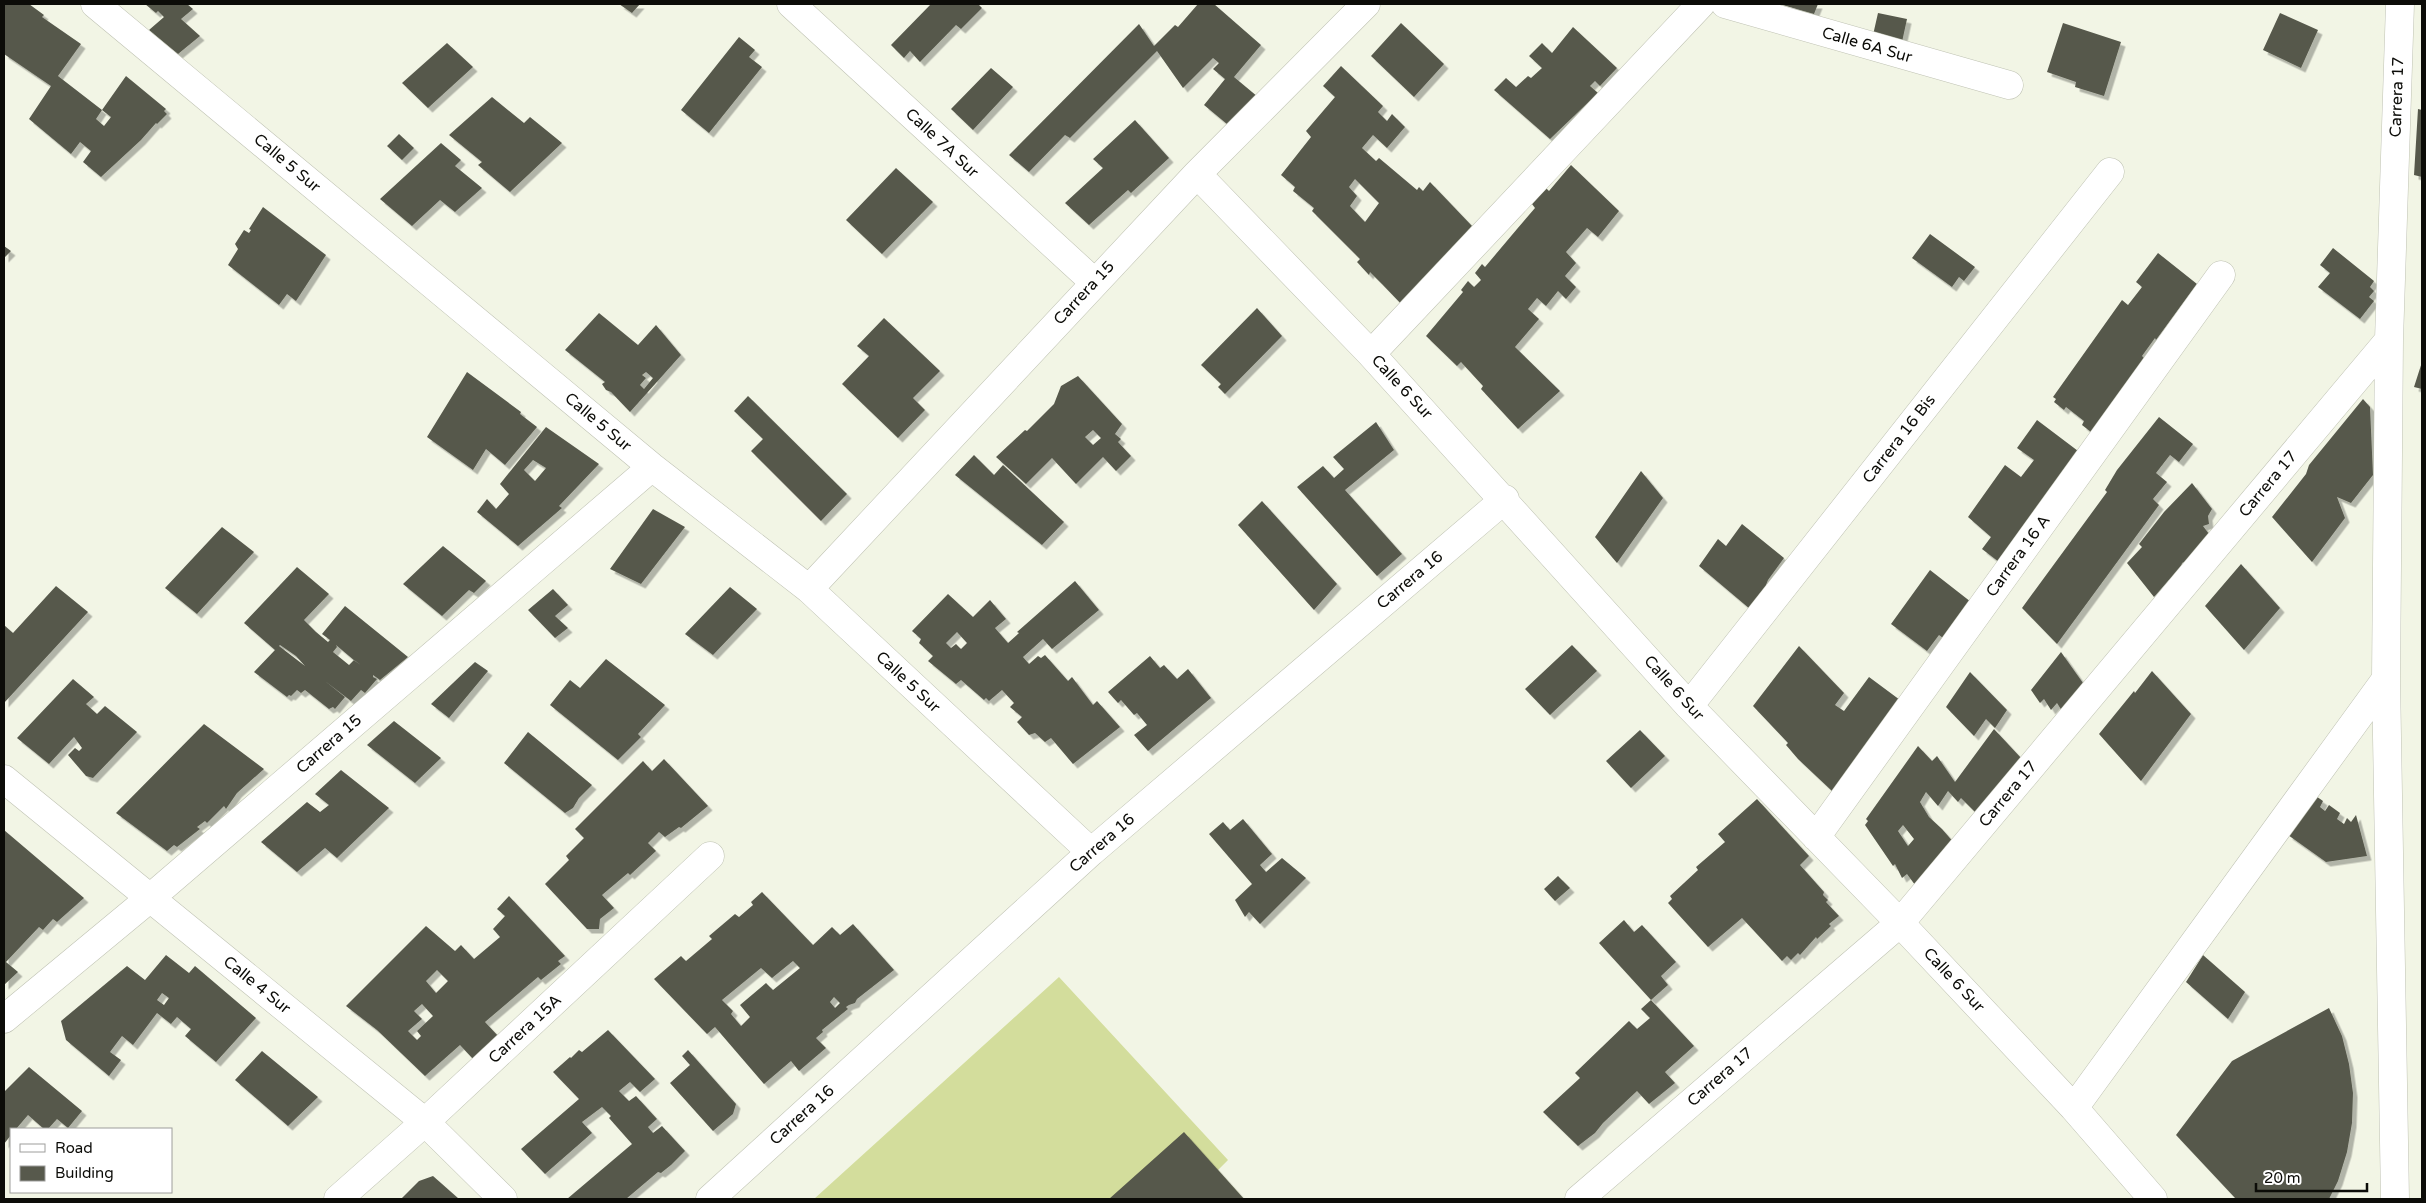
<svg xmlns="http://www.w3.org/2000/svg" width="2426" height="1203" font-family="'Varela Round',sans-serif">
<defs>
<filter id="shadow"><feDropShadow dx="4.5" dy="4.5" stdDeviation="0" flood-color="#0004"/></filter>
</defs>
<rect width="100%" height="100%" fill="#f2f5e5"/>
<path fill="#d3dd9c" d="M 1059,977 L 1228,1160 L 1218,1170 L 1244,1199 L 814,1199 Z"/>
<path fill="#57594c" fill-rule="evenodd" filter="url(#shadow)" d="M 4,4 L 29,4 L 44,15 L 42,17 L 81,44 L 58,76 L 102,110 L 96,119 L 104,126 L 111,117 L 102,110 L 126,76 L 166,109 L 164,111 L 167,114 L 157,124 L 156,123 L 141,140 L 101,177 L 83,162 L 91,151 L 80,142 L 71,154 L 29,119 L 51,86 L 4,54 Z
M 145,4 L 187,4 L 193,9 L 181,19 L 200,36 L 178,54 L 149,30 L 164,17 L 158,11 L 156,13 Z
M 619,4 L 640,4 L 632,13 Z
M 931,4 L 978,4 L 982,8 L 961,29 L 956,25 L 920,62 L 910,51 L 904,58 L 891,45 Z
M 1198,4 L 1214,4 L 1261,45 L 1234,77 L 1258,97 L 1233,129 L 1204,105 L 1225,79 L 1213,69 L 1219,63 L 1213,58 L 1183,88 L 1157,51 L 1070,138 L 1065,135 L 1029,172 L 1009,155 L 1139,24 L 1154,46 L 1175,25 L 1178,27 Z
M 1779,4 L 1818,4 L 1814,14 Z
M 1878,13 L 1907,19 L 1902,42 L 1873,35 Z
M 2280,13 L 2318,30 L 2301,68 L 2263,50 Z
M 1401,23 L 1444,64 L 1414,97 L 1371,56 Z
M 2063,23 L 2121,42 L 2104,96 L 2075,87 L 2076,82 L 2047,72 Z
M 1573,27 L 1617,68 L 1600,86 L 1595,81 L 1590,86 L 1598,93 L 1550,139 L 1494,90 L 1506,78 L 1516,87 L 1528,76 L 1531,78 L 1542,68 L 1529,56 L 1542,43 L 1552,53 Z
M 739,37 L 755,50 L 749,57 L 762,67 L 709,133 L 681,110 Z
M 447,43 L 473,67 L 428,108 L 402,83 Z
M 1341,66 L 1383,106 L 1378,112 L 1387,121 L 1392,114 L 1405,127 L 1387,148 L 1373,135 L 1362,148 L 1376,161 L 1379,158 L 1417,190 L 1419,187 L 1423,191 L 1430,182 L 1472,226 L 1405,308 L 1382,284 L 1370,272 L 1369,275 L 1357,262 L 1360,259 L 1312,211 L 1314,208 L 1293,191 L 1295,187 L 1281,175 L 1311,137 L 1306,131 L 1335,97 L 1323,86 ZM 1355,179 L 1379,203 L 1365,222 L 1350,206 L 1357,196 L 1349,187 Z
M 991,68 L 1013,87 L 973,130 L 951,109 Z
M 492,97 L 524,123 L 530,117 L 562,143 L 510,192 L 478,165 L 482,162 L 449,135 Z
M 2418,109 L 2422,110 L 2422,177 L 2414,175 Z
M 1135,120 L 1169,158 L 1131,193 L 1128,190 L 1089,225 L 1065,203 L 1103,168 L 1093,159 Z
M 399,134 L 414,148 L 402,160 L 387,146 Z
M 441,143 L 461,160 L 455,166 L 482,188 L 455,212 L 440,200 L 412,226 L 380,199 Z
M 1571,165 L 1619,211 L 1598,237 L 1587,228 L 1566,252 L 1576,263 L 1565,276 L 1576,287 L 1566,299 L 1558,291 L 1546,306 L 1537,298 L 1528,309 L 1539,319 L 1515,347 L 1560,391 L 1518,429 L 1481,389 L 1483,386 L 1461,362 L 1457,366 L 1426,336 L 1463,292 L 1461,290 L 1468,281 L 1474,287 L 1481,280 L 1475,273 L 1482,264 L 1485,267 L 1517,229 L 1535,208 L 1532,204 L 1546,188 L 1549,191 Z
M 896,168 L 933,202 L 882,254 L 846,220 Z
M 263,207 L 326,255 L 296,301 L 287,294 L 279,305 L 228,265 L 238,249 L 235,244 L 244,230 L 249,233 L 251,230 L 249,229 Z
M 1930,234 L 1975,267 L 1964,281 L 1959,277 L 1952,287 L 1912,258 Z
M 4,246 L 11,251 L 4,258 Z
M 2333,248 L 2374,281 L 2370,287 L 2374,291 L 2369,297 L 2374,301 L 2360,319 L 2318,287 L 2330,273 L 2320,265 Z
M 2158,253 L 2197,284 L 2156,340 L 2155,338 L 2142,356 L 2145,359 L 2091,432 L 2082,425 L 2084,421 L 2066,407 L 2064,410 L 2054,402 L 2056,399 L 2053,397 L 2122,300 L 2128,305 L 2142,287 L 2136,282 Z
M 1257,308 L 1282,336 L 1225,394 L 1218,387 L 1221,384 L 1201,365 Z
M 599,313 L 638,345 L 656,325 L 681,355 L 630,412 L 611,392 L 606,390 L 602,384 L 605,382 L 565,350 ZM 646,372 L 653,378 L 644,389 L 640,385 L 646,378 L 642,375 Z
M 884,318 L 940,371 L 913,398 L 925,410 L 898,438 L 842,384 L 869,356 L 857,346 Z
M 2422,362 L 2422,389 L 2414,387 Z
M 467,372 L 521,412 L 520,414 L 537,427 L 505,465 L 486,449 L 473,470 L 427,437 Z
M 1078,376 L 1122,424 L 1115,434 L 1121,439 L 1118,442 L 1131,456 L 1116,471 L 1103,457 L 1076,484 L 1052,458 L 1026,484 L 996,457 L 1025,430 L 1027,431 L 1054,404 L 1061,386 ZM 1093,430 L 1101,438 L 1093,445 L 1085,437 Z
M 748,396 L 847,494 L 821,521 L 751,451 L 763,439 L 734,411 Z
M 2363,399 L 2370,407 L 2373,475 L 2351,503 L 2337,497 L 2345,518 L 2312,562 L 2272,517 L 2306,474 L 2309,465 Z
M 2159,417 L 2193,444 L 2179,462 L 2170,455 L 2156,473 L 2167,482 L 2153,499 L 2159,505 L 2057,644 L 2022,608 L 2107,492 L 2105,490 L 2117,470 Z
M 2037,420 L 2082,454 L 1999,562 L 1982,549 L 1991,537 L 1968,517 L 2005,465 L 2021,477 L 2034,460 L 2017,448 Z
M 1376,422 L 1394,450 L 1345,490 L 1402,554 L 1377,576 L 1297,487 L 1323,466 L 1334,478 L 1344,469 L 1333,457 Z
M 546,427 L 599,464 L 559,506 L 562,508 L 518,546 L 477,512 L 487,499 L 496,509 L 509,494 L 500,484 ZM 533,460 L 546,468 L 535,481 L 524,470 Z
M 974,455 L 994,475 L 1003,465 L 1064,522 L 1042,545 L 955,475 Z
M 1641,471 L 1663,498 L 1617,563 L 1595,537 Z
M 2192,483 L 2212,509 L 2208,516 L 2209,524 L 2203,526 L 2209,534 L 2189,560 L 2182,563 L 2181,568 L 2170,582 L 2169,580 L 2154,597 L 2127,563 L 2142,547 L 2139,544 L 2164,512 Z
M 1262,501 L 1337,584 L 1314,610 L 1238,525 Z
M 653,509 L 685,527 L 641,584 L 610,569 Z
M 1742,524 L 1784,558 L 1768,580 L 1766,585 L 1769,587 L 1750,609 L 1699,566 L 1718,539 L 1726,546 Z
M 222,527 L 254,552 L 197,614 L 165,588 Z
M 443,546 L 486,581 L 474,593 L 469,590 L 442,616 L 403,584 Z
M 2241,564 L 2280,608 L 2244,650 L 2205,606 Z
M 297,567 L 329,594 L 304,620 L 316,632 L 328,642 L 330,640 L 322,634 L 345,606 L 408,657 L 380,680 L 373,675 L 373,677 L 377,679 L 365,693 L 361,690 L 351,701 L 325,681 L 345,697 L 335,709 L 333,707 L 329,709 L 305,690 L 301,693 L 297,690 L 291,696 L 289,695 L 287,697 L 254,672 L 275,650 L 244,623 ZM 280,645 L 296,656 L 305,666 L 279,646 ZM 336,645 L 355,661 L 361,665 L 354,660 L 349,665 L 333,652 L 337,647 Z
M 1930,570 L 1971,602 L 1943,638 L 1939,635 L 1927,651 L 1891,624 Z
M 1075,581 L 1099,610 L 1052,649 L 1043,639 L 1023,657 L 1029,664 L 1038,656 L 1041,658 L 1045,655 L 1068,681 L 1072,677 L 1093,705 L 1097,701 L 1120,727 L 1073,764 L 1051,738 L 1045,742 L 1035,733 L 1029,735 L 1017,722 L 1022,717 L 1010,707 L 1014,703 L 1002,690 L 989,701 L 986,698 L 984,700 L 961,680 L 956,684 L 928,661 L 933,656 L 919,643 L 921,639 L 912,631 L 948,594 L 973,617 L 990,600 L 1006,619 L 995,628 L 1008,643 L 1019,633 L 1017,632 ZM 957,632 L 967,643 L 961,649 L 956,644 L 951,648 L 946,643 Z
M 56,586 L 88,612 L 4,703 L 4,625 L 13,633 Z
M 730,587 L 757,609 L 713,655 L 685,634 Z
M 553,589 L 568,605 L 555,616 L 568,628 L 555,638 L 528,610 Z
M 1572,645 L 1597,671 L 1550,715 L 1525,689 Z
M 1799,646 L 1844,693 L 1835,705 L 1844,711 L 1869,677 L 1900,700 L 1832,791 L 1798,759 L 1786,745 L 1788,743 L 1753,706 Z
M 2061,652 L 2083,683 L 2062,711 L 2057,703 L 2051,710 L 2044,699 L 2040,703 L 2031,690 Z
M 1150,656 L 1160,668 L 1164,665 L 1177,679 L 1188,669 L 1211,698 L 1148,751 L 1134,735 L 1147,725 L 1137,713 L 1134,715 L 1121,700 L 1118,703 L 1108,692 Z
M 606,659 L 665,705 L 638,734 L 641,737 L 618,760 L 550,705 L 570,680 L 580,688 Z
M 475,662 L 488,671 L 449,718 L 431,704 Z
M 2152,671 L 2191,714 L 2141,781 L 2099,734 L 2134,691 L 2135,693 Z
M 1970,672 L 2007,710 L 1995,728 L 1986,719 L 1974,736 L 1946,707 Z
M 73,679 L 94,697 L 86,704 L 97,714 L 105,706 L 137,732 L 93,778 L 86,776 L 68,755 L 75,748 L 79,751 L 82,748 L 74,737 L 49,764 L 17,738 Z
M 394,721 L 441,758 L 415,783 L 367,745 Z
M 204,724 L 264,769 L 237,793 L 226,809 L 224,806 L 207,823 L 205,821 L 197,827 L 200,829 L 177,847 L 174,845 L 167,851 L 116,813 Z
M 1994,729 L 2022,759 L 1978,815 L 1961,798 L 1958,802 L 1948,791 L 1938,806 L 1926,792 L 1920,802 L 1929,817 L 1942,829 L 1955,844 L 1918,889 L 1907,874 L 1902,878 L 1895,864 L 1893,866 L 1865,825 L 1868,821 L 1866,819 L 1918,746 L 1932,761 L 1937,756 L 1955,782 ZM 1903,825 L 1914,839 L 1908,846 L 1898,831 Z
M 1640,730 L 1665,756 L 1631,788 L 1606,761 Z
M 528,732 L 592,785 L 579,798 L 573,808 L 565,813 L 504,763 Z
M 664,759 L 708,806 L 681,828 L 679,827 L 665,837 L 659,832 L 648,843 L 656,851 L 630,875 L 628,873 L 602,895 L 614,908 L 600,919 L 599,929 L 587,929 L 545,884 L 569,860 L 566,856 L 584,838 L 575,829 L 643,761 L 652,771 Z
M 341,770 L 389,808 L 337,858 L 325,848 L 297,872 L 261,842 L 307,802 L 320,812 L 329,805 L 315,794 Z
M 2313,794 L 2323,801 L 2320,807 L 2325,811 L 2329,805 L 2340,813 L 2337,819 L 2344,824 L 2347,818 L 2351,822 L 2356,815 L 2367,856 L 2326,862 L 2288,835 Z
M 1757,799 L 1809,856 L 1800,865 L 1824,892 L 1823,895 L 1828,900 L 1826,902 L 1839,916 L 1829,924 L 1831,926 L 1817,939 L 1816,937 L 1800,955 L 1798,953 L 1791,960 L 1787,956 L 1782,961 L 1742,918 L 1708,947 L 1668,903 L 1672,899 L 1670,896 L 1698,870 L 1696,867 L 1725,842 L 1718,834 Z
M 1243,819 L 1272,854 L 1260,865 L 1266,872 L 1282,858 L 1306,878 L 1260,924 L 1249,912 L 1245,917 L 1235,900 L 1252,884 L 1209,834 L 1223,822 L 1230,830 Z
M 4,830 L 84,898 L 57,922 L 53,919 L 43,930 L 39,927 L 6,962 L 18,972 L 4,985 Z
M 1558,876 L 1570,888 L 1555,901 L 1544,889 Z
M 762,892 L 813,945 L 832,927 L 840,935 L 853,924 L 894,970 L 857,999 L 855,1003 L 849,1005 L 846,1007 L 848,1009 L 822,1030 L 823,1032 L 816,1038 L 826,1048 L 799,1071 L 791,1061 L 764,1084 L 715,1027 L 707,1034 L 654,979 L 681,956 L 686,961 L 712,939 L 709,936 L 735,914 L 739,917 L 753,905 L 751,902 ZM 793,961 L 800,968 L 773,990 L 766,983 L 740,1005 L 750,1017 L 741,1026 L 731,1014 L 733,1011 L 722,1000 L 761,968 L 772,978 ZM 834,997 L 840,1003 L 835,1008 L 830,1002 Z
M 509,896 L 565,956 L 558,961 L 561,964 L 541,980 L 538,977 L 485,1022 L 499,1037 L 473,1059 L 460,1045 L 425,1076 L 377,1030 L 346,1006 L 426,926 L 455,951 L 461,945 L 474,959 L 500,937 L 493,929 L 505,916 L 497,909 ZM 437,970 L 448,981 L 436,993 L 426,981 ZM 422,1004 L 433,1016 L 417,1031 L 421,1036 L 417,1040 L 408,1031 L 422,1019 L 414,1011 Z
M 1624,920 L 1634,932 L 1642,925 L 1676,962 L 1661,976 L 1668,985 L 1651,1000 L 1694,1046 L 1665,1072 L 1675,1083 L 1659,1096 L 1649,1104 L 1637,1091 L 1603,1123 L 1595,1133 L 1578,1146 L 1543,1112 L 1580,1078 L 1575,1073 L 1629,1021 L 1637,1029 L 1650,1018 L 1641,1009 L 1651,1000 L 1599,943 Z
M 166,955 L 189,973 L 195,966 L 256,1018 L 216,1062 L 185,1036 L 191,1029 L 177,1017 L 171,1024 L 157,1013 L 133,1045 L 122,1036 L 110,1052 L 121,1060 L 109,1076 L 66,1040 L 61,1021 L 127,966 L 145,980 ZM 162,993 L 169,998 L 164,1005 L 157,1000 Z
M 2203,955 L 2245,992 L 2228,1019 L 2186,982 Z
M 2329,1008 L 2342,1036 L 2349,1064 L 2353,1093 L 2352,1123 L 2347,1152 L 2338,1181 L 2329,1199 L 2236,1199 L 2176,1135 L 2232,1061 Z
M 608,1030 L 655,1079 L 640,1092 L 630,1082 L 619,1091 L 629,1101 L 636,1096 L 657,1119 L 648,1127 L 653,1133 L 662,1126 L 685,1151 L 671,1165 L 661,1173 L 658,1172 L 626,1199 L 567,1199 L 632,1144 L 609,1118 L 611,1116 L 602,1107 L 582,1122 L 592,1133 L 545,1174 L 521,1149 L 579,1099 L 553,1072 L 570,1057 L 571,1058 L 579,1050 L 582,1052 Z
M 688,1050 L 736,1104 L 733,1114 L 713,1131 L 670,1083 L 690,1065 L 682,1056 Z
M 262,1051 L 318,1097 L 288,1126 L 235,1080 Z
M 29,1067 L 82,1111 L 68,1128 L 57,1119 L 48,1129 L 44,1129 L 28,1115 L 16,1129 L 11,1129 L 11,1135 L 4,1144 L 4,1092 Z
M 1184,1132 L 1244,1199 L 1109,1199 Z
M 433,1176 L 459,1199 L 401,1199 L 419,1181 Z"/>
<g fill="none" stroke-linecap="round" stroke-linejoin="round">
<defs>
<path id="street" d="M 95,4 L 652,467 L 809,589 L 1091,852
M 791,4 L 1094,282
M 1725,4 L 2009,85
M 1197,174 L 1371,354 L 1689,706 L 1900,923 L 2074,1108 L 2153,1199
M 1371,354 L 1701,4
M 809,589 L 1197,174 L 1366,4
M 2386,679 L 2395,1199
M 1689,706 L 2110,172
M 4,779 L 425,1122 L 503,1199
M 1816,837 L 2221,275
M 4,1019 L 149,899 L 652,467
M 2074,1108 L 2386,679 L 2389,340 L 2400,4
M 338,1199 L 425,1122 L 710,856
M 710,1199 L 1091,852 L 1505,499
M 1579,1199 L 1900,923 L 2389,340"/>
</defs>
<use href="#street" stroke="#bfc2b3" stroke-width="29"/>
<use href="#street" stroke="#fff" stroke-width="28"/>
</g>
<g text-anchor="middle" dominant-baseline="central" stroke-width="5" stroke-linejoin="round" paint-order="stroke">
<g font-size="16" fill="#0c0c08" stroke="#fff">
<text transform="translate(1867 45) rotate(16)">Calle 6A Sur</text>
<text transform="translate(2397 97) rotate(-88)">Carrera 17</text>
<text transform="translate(942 143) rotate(43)">Calle 7A Sur</text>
<text transform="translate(287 163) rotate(40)">Calle 5 Sur</text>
<text transform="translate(1084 293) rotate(-47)">Carrera 15</text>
<text transform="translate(1402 387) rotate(47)">Calle 6 Sur</text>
<text transform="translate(598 422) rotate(40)">Calle 5 Sur</text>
<text transform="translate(1899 439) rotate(-52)">Carrera 16 Bis</text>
<text transform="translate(2268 484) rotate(-50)">Carrera 17</text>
<text transform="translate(2018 556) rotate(-54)">Carrera 16 A</text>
<text transform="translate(1410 580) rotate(-40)">Carrera 16</text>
<text transform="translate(908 682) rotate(43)">Calle 5 Sur</text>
<text transform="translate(1674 688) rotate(48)">Calle 6 Sur</text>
<text transform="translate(329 744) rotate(-41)">Carrera 15</text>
<text transform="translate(2008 794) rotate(-50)">Carrera 17</text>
<text transform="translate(1102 843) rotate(-41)">Carrera 16</text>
<text transform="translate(1954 980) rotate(47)">Calle 6 Sur</text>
<text transform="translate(257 985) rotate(39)">Calle 4 Sur</text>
<text transform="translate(525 1029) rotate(-43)">Carrera 15A</text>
<text transform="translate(1720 1077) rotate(-41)">Carrera 17</text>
<text transform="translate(802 1115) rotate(-42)">Carrera 16</text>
</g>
</g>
<rect width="2426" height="1203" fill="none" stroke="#0c0c08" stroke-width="10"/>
<rect x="10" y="1128" width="162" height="65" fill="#ffffff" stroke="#9e9e9c"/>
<rect x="20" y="1144" width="25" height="8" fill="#ffffff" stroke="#9e9e9c"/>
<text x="55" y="1153" font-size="15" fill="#0c0c08">Road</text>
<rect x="20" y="1166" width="25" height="15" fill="#57594c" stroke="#9e9e9c"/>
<text x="55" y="1178" font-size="15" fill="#0c0c08">Building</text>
<path d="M2256 1183v8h111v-8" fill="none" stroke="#0c0c08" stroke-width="2.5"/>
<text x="2264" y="1183" font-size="15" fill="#0c0c08" stroke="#ffffff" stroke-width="4" paint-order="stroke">20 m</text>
</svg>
